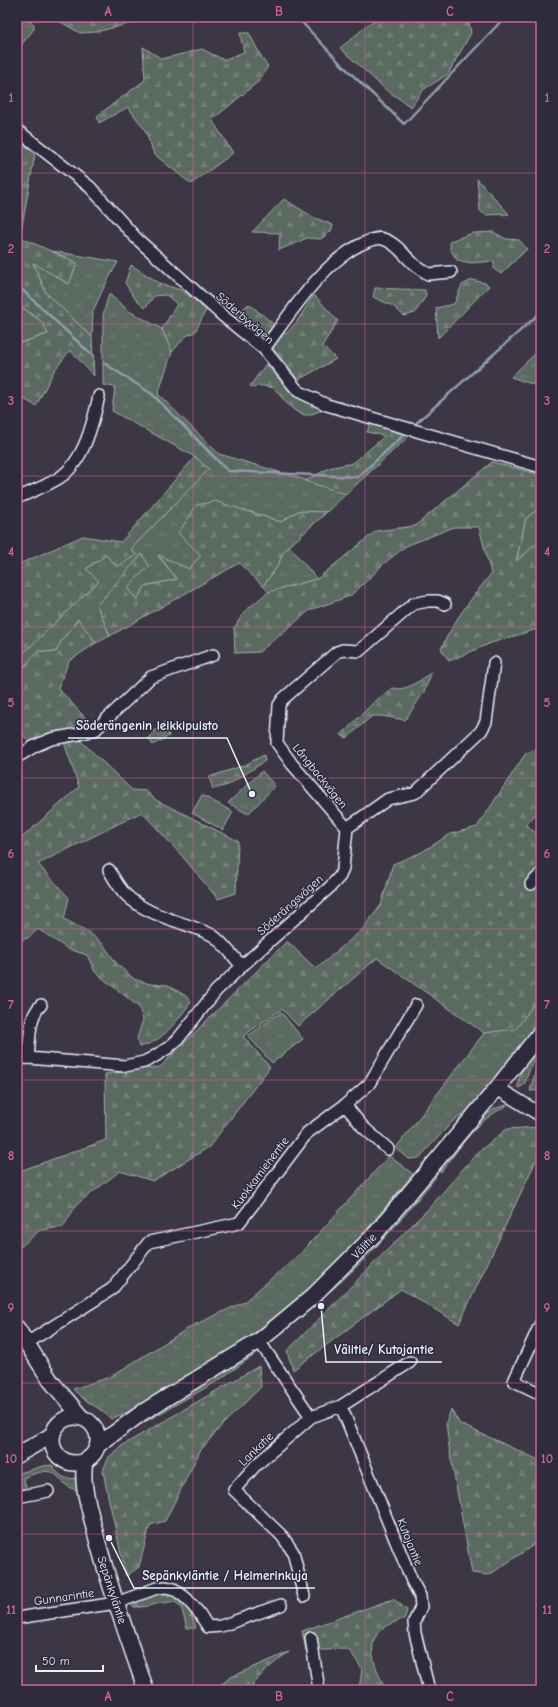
<svg xmlns="http://www.w3.org/2000/svg" width="558" height="1707" font-family="'Comic Neue',sans-serif">
<defs>
<pattern id="grass-tufts" width="24" height="20" patternUnits="userSpaceOnUse"><rect width="24" height="20" fill="#5a6a61"/><path d="M3 7l-1-3M5 7V3M7 7l1-3M15 17l-1-3M17 17v-4M19 17l1-3" fill="none" stroke="#728078"/></pattern>
<pattern id="forest-firs" width="22" height="20" patternUnits="userSpaceOnUse"><rect width="22" height="20" fill="#5a6a61"/><path d="M5 1l3.5 6h-7zM16 11l3.5 6h-7z" fill="#728078"/></pattern>
</defs>
<rect width="100%" height="100%" fill="#3d3644"/>
<filter id="ink" filterUnits="userSpaceOnUse"><feTurbulence type="fractalNoise" baseFrequency=".025" numOctaves="2"/><feDisplacementMap in="SourceGraphic" scale="8" xChannelSelector="R" yChannelSelector="G"/><feConvolveMatrix kernelMatrix="1 2 1 2 8 2 1 2 1" color-interpolation-filters="sRGB"/></filter>
<g filter="url(#ink)">
<path fill="url(#grass-tufts)" stroke="#a1aeac" d="M 25,19 L 30,20 L 34,24 L 34,29 L 17,50 L 17,26 Z
M 52,251 L 118,262 L 104,287 L 93,311 L 92,337 L 46,293 L 33,262 L 68,284 L 77,263 Z
M 109,294 L 129,311 L 162,329 L 172,352 L 158,394 L 219,454 L 339,490 L 346,494 L 327,512 L 298,511 L 281,522 L 248,511 L 201,555 L 189,569 L 158,556 L 177,579 L 145,586 L 137,600 L 127,588 L 149,566 L 97,605 L 110,636 L 96,643 L 78,619 L 61,642 L 56,652 L 38,651 L 17,675 L 17,659 L 98,581 L 86,569 L 106,554 L 136,555 L 131,549 L 208,469 L 195,457 L 112,411 L 115,387 L 103,385 L 103,315 Z
M 17,303 L 43,323 L 48,334 L 17,344 Z
M 541,348 L 541,387 L 511,377 Z
M 541,507 L 541,543 L 539,542 L 516,562 L 526,518 Z
M 289,546 L 317,579 L 269,592 L 263,586 L 278,565 L 283,552 Z
M 164,722 L 169,736 L 153,745 L 148,738 Z
M 262,771 L 275,786 L 248,814 L 228,803 Z
M 541,994 L 541,1022 L 513,1060 L 471,1110 L 454,1120 L 419,1158 L 409,1159 L 396,1148 L 484,1033 L 516,1028 Z
M 281,1012 L 303,1039 L 272,1063 L 248,1036 Z
M 541,1054 L 541,1090 L 530,1091 L 540,1055 Z
M 535,1055 L 524,1085 L 518,1088 C 518,1073 525,1065 535,1055 Z
M 507,1105 C 502,1110 496,1111 491,1115 C 471,1129 456,1153 441,1172 L 439,1170 L 484,1116 L 496,1108 Z
M 389,1156 L 413,1174 L 344,1257 L 278,1316 L 206,1368 L 141,1406 L 111,1419 C 100,1407 84,1402 73,1389 L 110,1377 L 192,1326 L 244,1302 L 301,1253 Z
M 433,1175 L 436,1177 C 403,1218 368,1259 328,1293 L 342,1275 Z
M 249,1355 L 253,1356 L 216,1382 L 118,1437 L 117,1435 Z
M 52,1465 C 58,1474 64,1481 75,1478 L 79,1491 C 51,1484 65,1460 23,1478 L 27,1490 L 17,1487 L 17,1474 L 43,1466 Z"/>
<path fill="url(#forest-firs)" stroke="#a1aeac" d="M 52,17 L 156,17 L 96,32 L 80,33 Z
M 378,17 L 459,17 L 469,23 L 471,33 L 448,74 L 423,90 L 411,107 L 385,89 L 340,48 C 353,39 364,26 378,17 Z
M 240,33 L 249,33 L 263,60 L 268,66 L 259,81 L 212,120 L 233,153 L 191,184 L 154,154 L 145,130 L 128,107 L 99,123 L 97,116 L 145,80 L 143,47 L 162,59 L 202,49 L 224,60 L 244,52 Z
M 17,138 L 35,154 L 20,237 L 77,263 L 69,284 L 33,263 L 46,293 L 92,337 L 94,376 L 70,350 L 54,371 L 36,406 L 17,395 L 17,344 L 48,334 L 43,323 L 17,303 Z
M 477,179 L 509,214 L 486,215 L 480,211 Z
M 284,199 L 313,217 L 333,225 L 331,231 L 321,239 L 307,238 L 279,250 L 280,233 L 252,232 Z
M 493,232 L 506,239 L 519,240 L 527,249 L 501,274 L 494,269 L 494,261 L 471,263 L 457,260 L 450,249 L 450,241 L 473,233 Z
M 131,265 L 161,284 L 181,290 L 204,306 L 206,310 L 195,332 L 186,336 L 172,352 L 162,329 L 177,304 L 166,295 L 154,296 L 145,308 L 136,300 L 125,283 Z
M 472,280 L 485,283 L 489,286 L 438,338 L 436,308 L 454,304 L 462,285 Z
M 375,288 L 425,290 L 426,296 L 415,313 L 404,316 L 393,306 L 373,297 Z
M 314,295 L 338,321 L 322,346 L 336,359 L 298,380 L 278,354 L 235,315 L 249,304 L 286,334 L 296,323 Z
M 266,364 L 290,392 L 323,410 C 319,411 313,414 308,415 C 294,416 282,397 274,388 L 258,385 L 254,388 L 250,386 Z
M 370,424 L 409,436 L 346,494 L 305,481 L 329,468 L 353,463 L 385,436 L 367,432 Z
M 195,457 L 209,469 L 131,549 L 136,555 L 117,567 L 106,555 L 86,569 L 99,581 L 17,659 L 17,565 L 83,536 L 121,542 Z
M 492,462 L 541,475 L 541,507 L 526,518 L 516,561 L 539,542 L 541,543 L 541,628 L 491,643 L 449,661 L 441,649 C 454,620 471,599 491,574 L 479,527 L 454,527 L 406,546 L 382,565 L 372,576 L 350,596 L 310,610 L 259,652 L 235,653 L 234,628 L 245,611 L 268,592 L 317,579 L 376,531 L 415,526 Z
M 215,501 L 281,522 L 298,511 L 327,512 L 283,552 L 278,565 L 263,586 L 239,563 L 110,636 L 97,605 L 142,554 L 149,566 L 127,588 L 137,600 L 145,586 L 177,579 L 158,555 L 189,569 L 201,555 L 178,533 L 197,505 Z
M 78,619 L 96,643 L 69,661 L 58,688 L 89,722 L 81,741 L 132,790 L 146,791 L 156,800 L 238,841 L 236,893 L 218,899 L 182,856 L 142,812 L 38,864 L 69,898 L 64,919 L 87,931 L 103,944 L 117,964 L 134,979 L 150,984 L 168,985 L 189,998 L 191,1002 C 177,1021 163,1042 139,1047 L 137,1038 L 143,1020 L 139,1007 L 95,972 L 87,955 L 68,949 L 38,929 L 28,938 L 17,941 L 17,842 L 79,787 L 60,730 L 29,743 L 17,726 L 17,675 L 38,651 L 56,652 L 61,642 Z
M 432,672 L 424,692 L 405,720 L 381,716 L 372,716 L 347,738 L 341,735 L 373,703 L 392,688 C 407,692 420,680 432,672 Z
M 541,747 L 541,808 L 526,825 L 541,837 L 541,994 L 516,1029 L 484,1033 L 377,958 L 298,1026 L 282,1009 L 243,1036 L 270,1067 L 209,1147 L 153,1181 L 120,1171 L 77,1204 L 63,1227 L 40,1230 L 17,1250 L 17,1172 L 106,1140 L 105,1074 L 160,1067 L 287,941 L 316,969 L 362,930 L 381,905 L 393,864 L 422,852 L 450,834 L 477,827 L 526,753 Z
M 264,755 L 265,761 L 228,785 L 213,789 L 209,777 L 245,765 Z
M 538,1127 L 541,1128 L 541,1150 L 459,1324 L 401,1289 L 293,1370 L 287,1351 L 431,1206 L 477,1153 L 507,1129 Z
M 259,1366 L 261,1387 L 221,1426 L 200,1451 L 165,1521 L 150,1525 L 139,1567 L 126,1576 L 106,1487 L 103,1470 L 109,1457 L 123,1445 Z
M 451,1410 L 460,1424 L 541,1461 L 541,1540 L 489,1575 L 472,1573 L 449,1447 L 446,1422 Z
M 158,1593 L 171,1594 L 188,1606 L 196,1628 L 187,1628 L 181,1607 L 175,1602 C 161,1601 148,1608 134,1607 L 131,1604 L 133,1599 Z
M 393,1599 L 407,1610 L 405,1618 C 396,1622 381,1626 376,1636 C 367,1652 378,1672 384,1687 L 383,1690 L 353,1690 L 360,1683 L 362,1669 L 351,1652 L 344,1649 L 306,1651 L 302,1631 Z
M 289,1652 C 273,1664 260,1673 250,1690 L 214,1690 L 231,1677 Z"/>
<path fill="#5a6a61" stroke="#a1aeac" d="M 202,795 L 233,812 L 223,830 L 192,813 Z"/>
<g fill="none" stroke-linecap="round" stroke-linejoin="round">
<path stroke="#8d9fad" stroke-width="2.5" d="M 297,17 L 340,63 L 404,124 L 505,17
M 17,285 L 93,356
M 104,363 L 152,394 L 228,471 L 358,477 L 407,432
M 413,426 L 541,312"/>
<defs>
<path id="minor" d="M 17,130 L 90,187 L 136,238 L 223,316 L 264,349 L 298,391 L 327,405 L 541,467
M 264,349 C 291,313 323,260 366,242 C 372,240 377,237 383,239 C 397,243 405,257 416,266 C 420,269 424,271 428,274 L 451,272
M 17,498 C 31,492 46,486 59,478 C 84,462 93,423 99,396
M 17,757 L 35,746 L 51,739 L 79,734 L 95,730 L 151,677 L 213,655
M 347,828 L 292,764 L 277,743 L 279,705 L 283,699 L 337,652 L 343,650 L 359,651 L 413,604 L 428,601 L 438,601 L 445,604
M 109,870 C 114,879 119,888 126,895 C 150,918 184,921 212,935 C 221,940 234,958 242,966
M 531,884 L 541,874
M 28,1058 C 30,1041 28,1017 41,1005
M 17,1059 L 28,1058 L 125,1066 L 144,1062 L 152,1058 L 168,1048 L 178,1039 L 216,991 L 242,966 L 330,887 L 340,876 L 343,868 L 347,828 L 388,799 L 415,793 L 481,731 L 486,722 L 494,663
M 345,1105 L 363,1127 L 388,1149
M 541,1323 L 514,1381 L 541,1394
M 259,1341 L 311,1417
M 27,1343 L 112,1289 L 149,1242 L 239,1223 L 307,1133 L 345,1105 L 369,1084 L 416,1005
M 341,1406 L 412,1581 L 420,1596 L 421,1607 L 414,1622 L 415,1633 L 429,1690
M 17,1497 L 48,1491
M 304,1596 L 293,1552 L 282,1536 L 234,1490 L 255,1466 L 311,1417 L 341,1406 L 410,1362
M 17,1618 L 116,1603 L 157,1588 L 166,1587 L 174,1589 L 187,1599 L 199,1613 L 208,1627 L 221,1626 L 281,1605
M 311,1638 L 319,1690"/>
<path id="tertiary" d="M 497,1088 L 541,1115"/>
<path id="secondary" d="M 17,1328 L 50,1380 L 81,1417
M52 1440a23 23 0 1 1 46 0a23 23 0 1 1-46 0Z
M 98,1445 L 143,1412 L 259,1341 L 312,1297 L 376,1233 L 497,1088 L 541,1032
M 17,1455 L 47,1438 L 53,1434
M 85,1461 C 81,1483 88,1503 93,1524 C 107,1580 127,1635 146,1690"/>
</defs>
<use href="#minor" stroke="#e8f1f8" stroke-width="14"/>
<use href="#tertiary" stroke="#e8f1f8" stroke-width="16"/>
<use href="#secondary" stroke="#e8f1f8" stroke-width="18"/>
<use href="#minor" stroke="#2f2a3d" stroke-width="11"/>
<use href="#tertiary" stroke="#2f2a3d" stroke-width="13"/>
<use href="#secondary" stroke="#2f2a3d" stroke-width="15"/>
</g>
</g>
<path fill="none" stroke="#cf6492" stroke-width="1" stroke-opacity="0.55" d="M 193,17 L 193,1690M 365,17 L 365,1690M 17,173 L 541,173M 17,324 L 541,324M 17,476 L 541,476M 17,627 L 541,627M 17,778 L 541,778M 17,929 L 541,929M 17,1080 L 541,1080M 17,1231 L 541,1231M 17,1383 L 541,1383M 17,1534 L 541,1534"/>
<g text-anchor="middle" dominant-baseline="central" stroke-width="3" stroke-linejoin="round" paint-order="stroke">
<g font-size="12" fill="#e8f1f8" stroke="#2f2a3d">
<text transform="translate(245 318) rotate(41)">Söderbyvägen</text>
<text transform="translate(320 776) rotate(51)">Långbackvägen</text>
<text transform="translate(290 905) rotate(-42)">Söderängsvägen</text>
<text transform="translate(260 1173) rotate(-53)">Kuokkamiehentie</text>
<text transform="translate(364 1246) rotate(-47)">Välitie</text>
<text transform="translate(256 1449) rotate(-44)">Lankatie</text>
<text transform="translate(410 1542) rotate(68)">Kutojantie</text>
<text transform="translate(112 1590) rotate(72)">Sepänkyläntie</text>
<text transform="translate(64 1597) rotate(-8)">Gunnarintie</text>
</g>
</g>
<path fill="none" stroke="#e8f1f8" stroke-width="1.5" d="M252 794L227 738H68M321 1306L326 1362H442M109 1538L134 1588H315"/>
<g fill="#e8f1f8" stroke="#2f2a3d" stroke-width="1.5">
<circle cx="252" cy="794" r="4"/>
<circle cx="321" cy="1306" r="4"/>
<circle cx="109" cy="1538" r="4"/>
</g>
<g font-size="13" text-anchor="middle" font-weight="bold" fill="#e8f1f8" stroke="#2f2a3d" stroke-width="3" stroke-linejoin="round" paint-order="stroke">
<text x="147" y="730">Söderängenin leikkipuisto</text>
<text x="384" y="1354">Välitie/ Kutojantie</text>
<text x="225" y="1580">Sepänkyläntie / Helmerinkuja</text>
</g>
<rect width="558" height="1707" fill="none" stroke="#2f2a3d" stroke-width="44"/>
<path d="M36 1665v6h67v-6" fill="none" stroke="#e8f1f8" stroke-width="2"/>
<text x="42" y="1665" font-size="12" fill="#e8f1f8" stroke="#2f2a3d" stroke-width="3" paint-order="stroke">50 m</text>
<rect x="22" y="22" width="514" height="1663" fill="none" stroke="#cf6492" stroke-width="1.5"/>
<g font-size="13" text-anchor="middle" font-weight="bold" fill="#cf6492">
<text x="108" y="16">A</text>
<text x="279" y="16">B</text>
<text x="450" y="16">C</text>
<text x="11" y="102">1</text>
<text x="547" y="102">1</text>
<text x="11" y="253">2</text>
<text x="547" y="253">2</text>
<text x="11" y="405">3</text>
<text x="547" y="405">3</text>
<text x="11" y="556">4</text>
<text x="547" y="556">4</text>
<text x="11" y="707">5</text>
<text x="547" y="707">5</text>
<text x="11" y="858">6</text>
<text x="547" y="858">6</text>
<text x="11" y="1009">7</text>
<text x="547" y="1009">7</text>
<text x="11" y="1160">8</text>
<text x="547" y="1160">8</text>
<text x="11" y="1312">9</text>
<text x="547" y="1312">9</text>
<text x="11" y="1463">10</text>
<text x="547" y="1463">10</text>
<text x="11" y="1614">11</text>
<text x="547" y="1614">11</text>
<text x="108" y="1701">A</text>
<text x="279" y="1701">B</text>
<text x="450" y="1701">C</text>
</g>
</svg>
